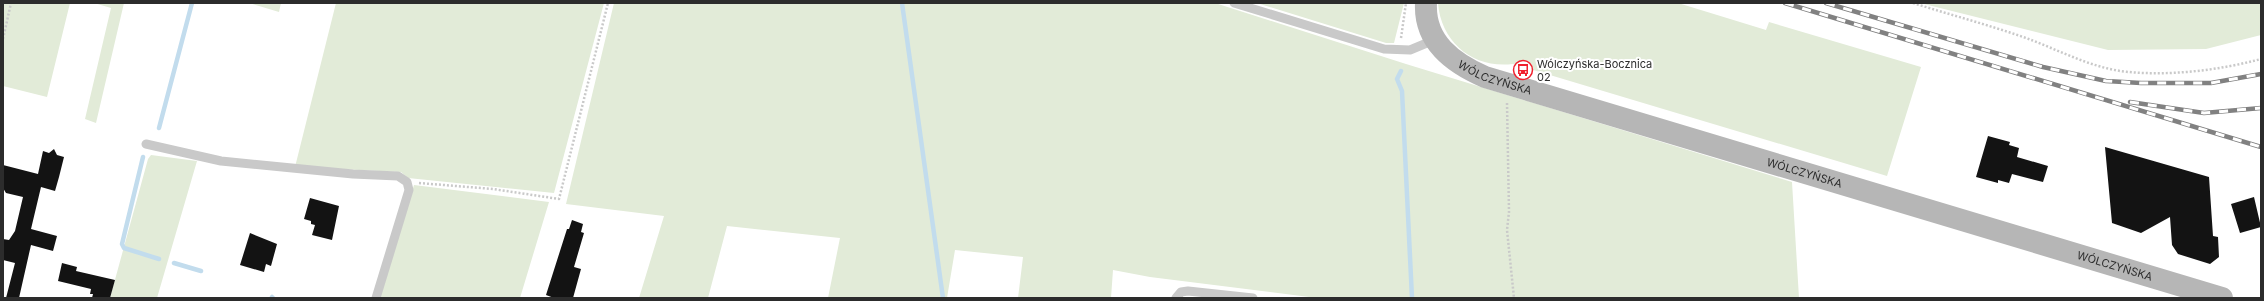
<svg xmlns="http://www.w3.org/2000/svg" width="2264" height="301" font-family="Inter,sans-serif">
<rect width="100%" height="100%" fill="#fff"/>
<path fill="#e2ebd8" d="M 3,3 L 70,3 L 47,97 L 3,86 Z
M 94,3 L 124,3 L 96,123 L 85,119 L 111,8 Z
M 249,3 L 281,3 L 279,12 Z
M 336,3 L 604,3 L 554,193 L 408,178 L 401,172 L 295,167 Z
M 614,3 L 1215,3 L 1406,64 L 1792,182 L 1799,298 L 1317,298 L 1150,277 L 1113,270 L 1111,298 L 1018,298 L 1023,257 L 955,250 L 947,298 L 828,298 L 840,238 L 727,226 L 708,298 L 639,298 L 664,216 L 566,204 Z
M 1257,3 L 1404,3 L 1394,43 L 1386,43 Z
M 1438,3 L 1678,3 L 1766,30 L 1769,22 L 1921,67 L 1887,176 L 1513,64 C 1474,69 1441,43 1438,3 Z
M 1920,3 L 2261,3 L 2261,35 L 2206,49 L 2108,50 Z
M 151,155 L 197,161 L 157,298 L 110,298 L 148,159 Z
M 414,185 L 549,202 L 520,298 L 380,298 Z"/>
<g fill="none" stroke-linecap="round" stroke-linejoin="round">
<path stroke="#c2dced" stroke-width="4.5" d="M 902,3 L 943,298
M 1401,71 L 1397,79 L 1402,91 L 1412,298
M 159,128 L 192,3
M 143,157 L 122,244 L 124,248 L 159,259
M 174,263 L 201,271
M 272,297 L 273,298"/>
</g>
<path fill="#131313" d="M 1988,136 L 2010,142 L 2009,145 L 2019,148 L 2017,157 L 2048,166 L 2043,182 L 2012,174 L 2009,183 L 1998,180 L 1998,183 L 1976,177 Z
M 2105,147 L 2209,177 L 2213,236 L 2218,237 L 2219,257 L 2210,264 L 2178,254 L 2172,245 L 2170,217 L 2141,233 L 2112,223 Z
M 54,149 L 57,155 L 64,157 L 59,177 L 55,191 L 41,187 L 31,229 L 57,236 L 53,251 L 31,245 L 19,298 L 6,298 L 15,263 L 3,260 L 3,239 L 9,240 L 15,231 L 23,197 L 6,193 L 3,188 L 3,165 L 38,174 L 43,151 L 49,153 Z
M 2254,197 L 2261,227 L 2240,233 L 2231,204 Z
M 310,198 L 339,206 L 332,240 L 312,235 L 315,225 L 311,224 L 311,221 L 304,219 Z
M 572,220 L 583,224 L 581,232 L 584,233 L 574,267 L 581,269 L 573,298 L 554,298 L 546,295 L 567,229 L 569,229 Z
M 250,233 L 277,244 L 271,266 L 266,264 L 264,272 L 240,265 Z
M 62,263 L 77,267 L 76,271 L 115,280 L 110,298 L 92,298 L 93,294 L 90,294 L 91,289 L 58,281 Z"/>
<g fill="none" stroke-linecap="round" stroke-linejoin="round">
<path stroke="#c9c9c9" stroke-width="2.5" stroke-dasharray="2 2" stroke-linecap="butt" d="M 1913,3 C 1951,15 1989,25 2026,38 C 2059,50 2093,69 2129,72 C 2172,76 2220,70 2261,59
M 1401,38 L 1406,3
M 3,39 L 11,3
M 1507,103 L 1509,212 L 1507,230 L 1514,298
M 419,183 L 493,189 L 559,199 L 608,3"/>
<path stroke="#c9c9c9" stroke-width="9" d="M 1234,3 L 1384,49 L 1410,50 L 1434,40
M 146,144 L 221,161 L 353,174 L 398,176 L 407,182 L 409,190 L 376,298
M 1176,298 L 1181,292 L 1188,291 L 1253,298"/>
<path stroke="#b6b6b6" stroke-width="22" id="s1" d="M 1426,3 C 1424,42 1453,63 1485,77 L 2222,298"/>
<defs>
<path id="rail" d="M 1785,3 L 2261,147
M 1826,3 L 2043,67 L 2106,81 L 2141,83 L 2211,83 L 2261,74
M 2130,102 L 2204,113 L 2261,108"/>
</defs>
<use href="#rail" stroke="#818181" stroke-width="4.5"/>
<use href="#rail" stroke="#fff" stroke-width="3" stroke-dasharray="9" stroke-linecap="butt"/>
</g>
<defs>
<symbol id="bus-ring" viewBox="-11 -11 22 22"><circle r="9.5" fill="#fff" stroke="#f0212e" stroke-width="1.5"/><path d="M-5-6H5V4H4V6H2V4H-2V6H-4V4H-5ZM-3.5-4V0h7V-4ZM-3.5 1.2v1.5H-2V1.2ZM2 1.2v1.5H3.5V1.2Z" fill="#f0212e"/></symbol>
</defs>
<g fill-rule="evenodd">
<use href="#bus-ring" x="1512" y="59" width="22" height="22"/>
</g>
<g text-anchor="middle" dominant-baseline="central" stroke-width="4" stroke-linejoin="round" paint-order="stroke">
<g font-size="11" fill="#2c2c2c" stroke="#fff" text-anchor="start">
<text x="1537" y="64">Wólczyńska-Bocznica<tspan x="1537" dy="13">02</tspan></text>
</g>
<g font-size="11" fill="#2c2c2c" stroke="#fff">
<text stroke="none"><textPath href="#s1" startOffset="111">WÓLCZYŃSKA</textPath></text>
<text stroke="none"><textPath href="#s1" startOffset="435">WÓLCZYŃSKA</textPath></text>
<text stroke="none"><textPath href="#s1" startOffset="759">WÓLCZYŃSKA</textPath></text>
</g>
</g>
<rect width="2264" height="301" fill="none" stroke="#2c2c2c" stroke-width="8"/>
</svg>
